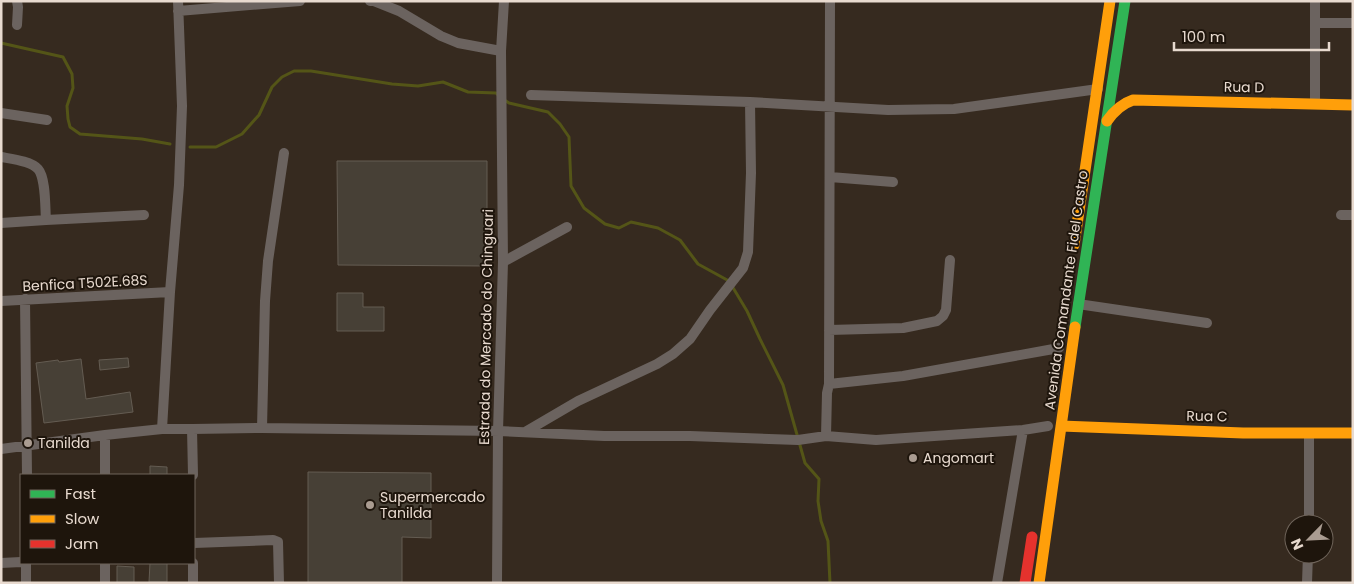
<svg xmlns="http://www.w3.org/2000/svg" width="1354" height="584" font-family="Poppins,sans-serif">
<rect width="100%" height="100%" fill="#362a1f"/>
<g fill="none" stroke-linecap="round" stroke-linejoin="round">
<path stroke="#545517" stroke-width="3" d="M 1,43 L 63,57 L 72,74 L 73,88 L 67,106 L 68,119 L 70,127 L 80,134 L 142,139 L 170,144
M 503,99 L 509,103 L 548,112 L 560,124 L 569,137 L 571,186 L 584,208 L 605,224 L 619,228 L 631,222 L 658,228 L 680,240 L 698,264 L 729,281 L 747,311 L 760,339 L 783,385 L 805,463 L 819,479 L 818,501 L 821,521 L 828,541 L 830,583
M 190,147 L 216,147 L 242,134 L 259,115 L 272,87 L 282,77 L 294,71 L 311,71 L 392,84 L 418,86 L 443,82 L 468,92 L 496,93 L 498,95"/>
</g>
<path fill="#474036" stroke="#645c52" d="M 337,161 L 487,161 L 487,266 L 338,265 Z
M 337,293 L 363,293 L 363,307 L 384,307 L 384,331 L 337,331 Z
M 128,358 L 129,367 L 100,370 L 99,360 Z
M 81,359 L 86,399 L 130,392 L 133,412 L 44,423 L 36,363 L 58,360 L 59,362 Z
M 150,466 L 167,467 L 167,475 L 150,475 Z
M 308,472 L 431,473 L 431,538 L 402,537 L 402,583 L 308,583 Z
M 150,563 L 167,563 L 167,582 L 149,582 Z
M 117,566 L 134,567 L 134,583 L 117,583 Z"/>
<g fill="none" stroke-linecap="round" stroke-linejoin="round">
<path stroke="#6b635f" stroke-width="10" d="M 370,1 L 374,1 L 399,11 L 441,36 L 458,43 L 501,51
M 178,11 L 300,1
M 1316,23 L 1353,23
M 17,25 L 18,7 L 17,1
M 531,95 L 750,102 L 888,110 L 954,109 L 1098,89
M 1315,104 L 1315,1
M 1,113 L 47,120
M 1,157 C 12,159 31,161 38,169 C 46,178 45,207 46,220
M 830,177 L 893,182
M 1341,215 L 1353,215
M 1,223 L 46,220 L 144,215
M 503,262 L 567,227
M 25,299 L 27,475
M 1,301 L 170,292
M 1078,304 L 1207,323
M 829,330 L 903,328 L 937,321 L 943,316 L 946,310 L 950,260
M 829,384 L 903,376 L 1059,348
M 262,428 L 265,301 L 268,261 L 284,153
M 162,429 L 170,292 L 179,185 L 182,106 L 178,1
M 192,429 L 193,475
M 525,432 L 578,401 L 657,364 L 673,354 L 690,339 L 710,310 L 743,268 L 748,252 L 751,173 L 750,102
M 826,436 L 827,393 L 829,384 L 830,1
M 1,449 L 105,435 L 162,429 L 192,429 L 262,428 L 498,431 L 604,436 L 690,436 L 798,440 L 826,436 L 876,440 L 1023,430 L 1048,426
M 105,475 L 105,435
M 1309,524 L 1309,434
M 194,543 L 273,540 L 278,542 L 279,583
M 1,563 L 21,562
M 26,563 L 26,583
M 193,563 L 193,583
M 105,583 L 105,563
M 497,583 L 498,431 L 503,262 L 501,51 L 504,1
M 997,583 L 1023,430
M 1307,583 L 1308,554"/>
<path stroke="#30b455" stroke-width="11" d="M 1075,327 L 1125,1"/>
<path stroke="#ff9f0a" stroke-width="11" d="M 1107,121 C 1114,111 1121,104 1133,100 L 1353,105
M 1074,245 L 1110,1
M 1061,426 L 1243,433 L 1353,433
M 1039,583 L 1075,327"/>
<path stroke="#e5322d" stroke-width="11" d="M 1025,583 L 1032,537"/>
</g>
<g fill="#aa9c91" stroke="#1e150c" stroke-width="2">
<circle cx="28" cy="443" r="5"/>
<circle cx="913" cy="458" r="5"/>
<circle cx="370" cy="505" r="5"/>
</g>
<g text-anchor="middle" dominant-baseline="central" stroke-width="4" stroke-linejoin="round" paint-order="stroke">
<g font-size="14" fill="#e8dacf" stroke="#1e150c">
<text transform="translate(1244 87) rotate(1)">Rua D</text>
<text transform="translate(85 283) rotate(-3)">Benfica T502E.68S</text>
<text transform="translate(1066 290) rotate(-82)">Avenida Comandante Fidel Castro</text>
<text transform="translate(486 327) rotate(-89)">Estrada do Mercado do Chinguari</text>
<text transform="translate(1207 416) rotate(1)">Rua C</text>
</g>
<g font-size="14" fill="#e8dacf" stroke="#1e150c" text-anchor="start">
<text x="38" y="443">Tanilda</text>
<text x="923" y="458">Angomart</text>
<text x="380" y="497">Supermercado<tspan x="380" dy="16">Tanilda</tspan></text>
</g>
</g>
<rect width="1354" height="584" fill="none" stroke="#e8dacf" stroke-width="5"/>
<rect x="20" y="474" width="175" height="90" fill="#1e150c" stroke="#6f645a"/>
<rect x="30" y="490" width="25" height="8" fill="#30b455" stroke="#6f645a"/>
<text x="65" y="499" font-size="15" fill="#e8dacf">Fast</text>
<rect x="30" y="515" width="25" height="8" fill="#ff9f0a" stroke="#6f645a"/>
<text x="65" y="524" font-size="15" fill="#e8dacf">Slow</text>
<rect x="30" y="540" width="25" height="8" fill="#e5322d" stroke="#6f645a"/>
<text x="65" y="549" font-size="15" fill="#e8dacf">Jam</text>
<g transform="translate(1309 539) rotate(246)"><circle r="24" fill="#1e150c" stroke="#6f645a"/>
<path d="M0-4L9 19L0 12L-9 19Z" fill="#aa9c91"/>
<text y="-8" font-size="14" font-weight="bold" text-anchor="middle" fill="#e8dacf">N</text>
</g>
<path d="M1174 42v8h155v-8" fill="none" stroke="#e8dacf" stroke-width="2.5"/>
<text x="1182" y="42" font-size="15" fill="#e8dacf" stroke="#1e150c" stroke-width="4" paint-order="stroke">100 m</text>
</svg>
